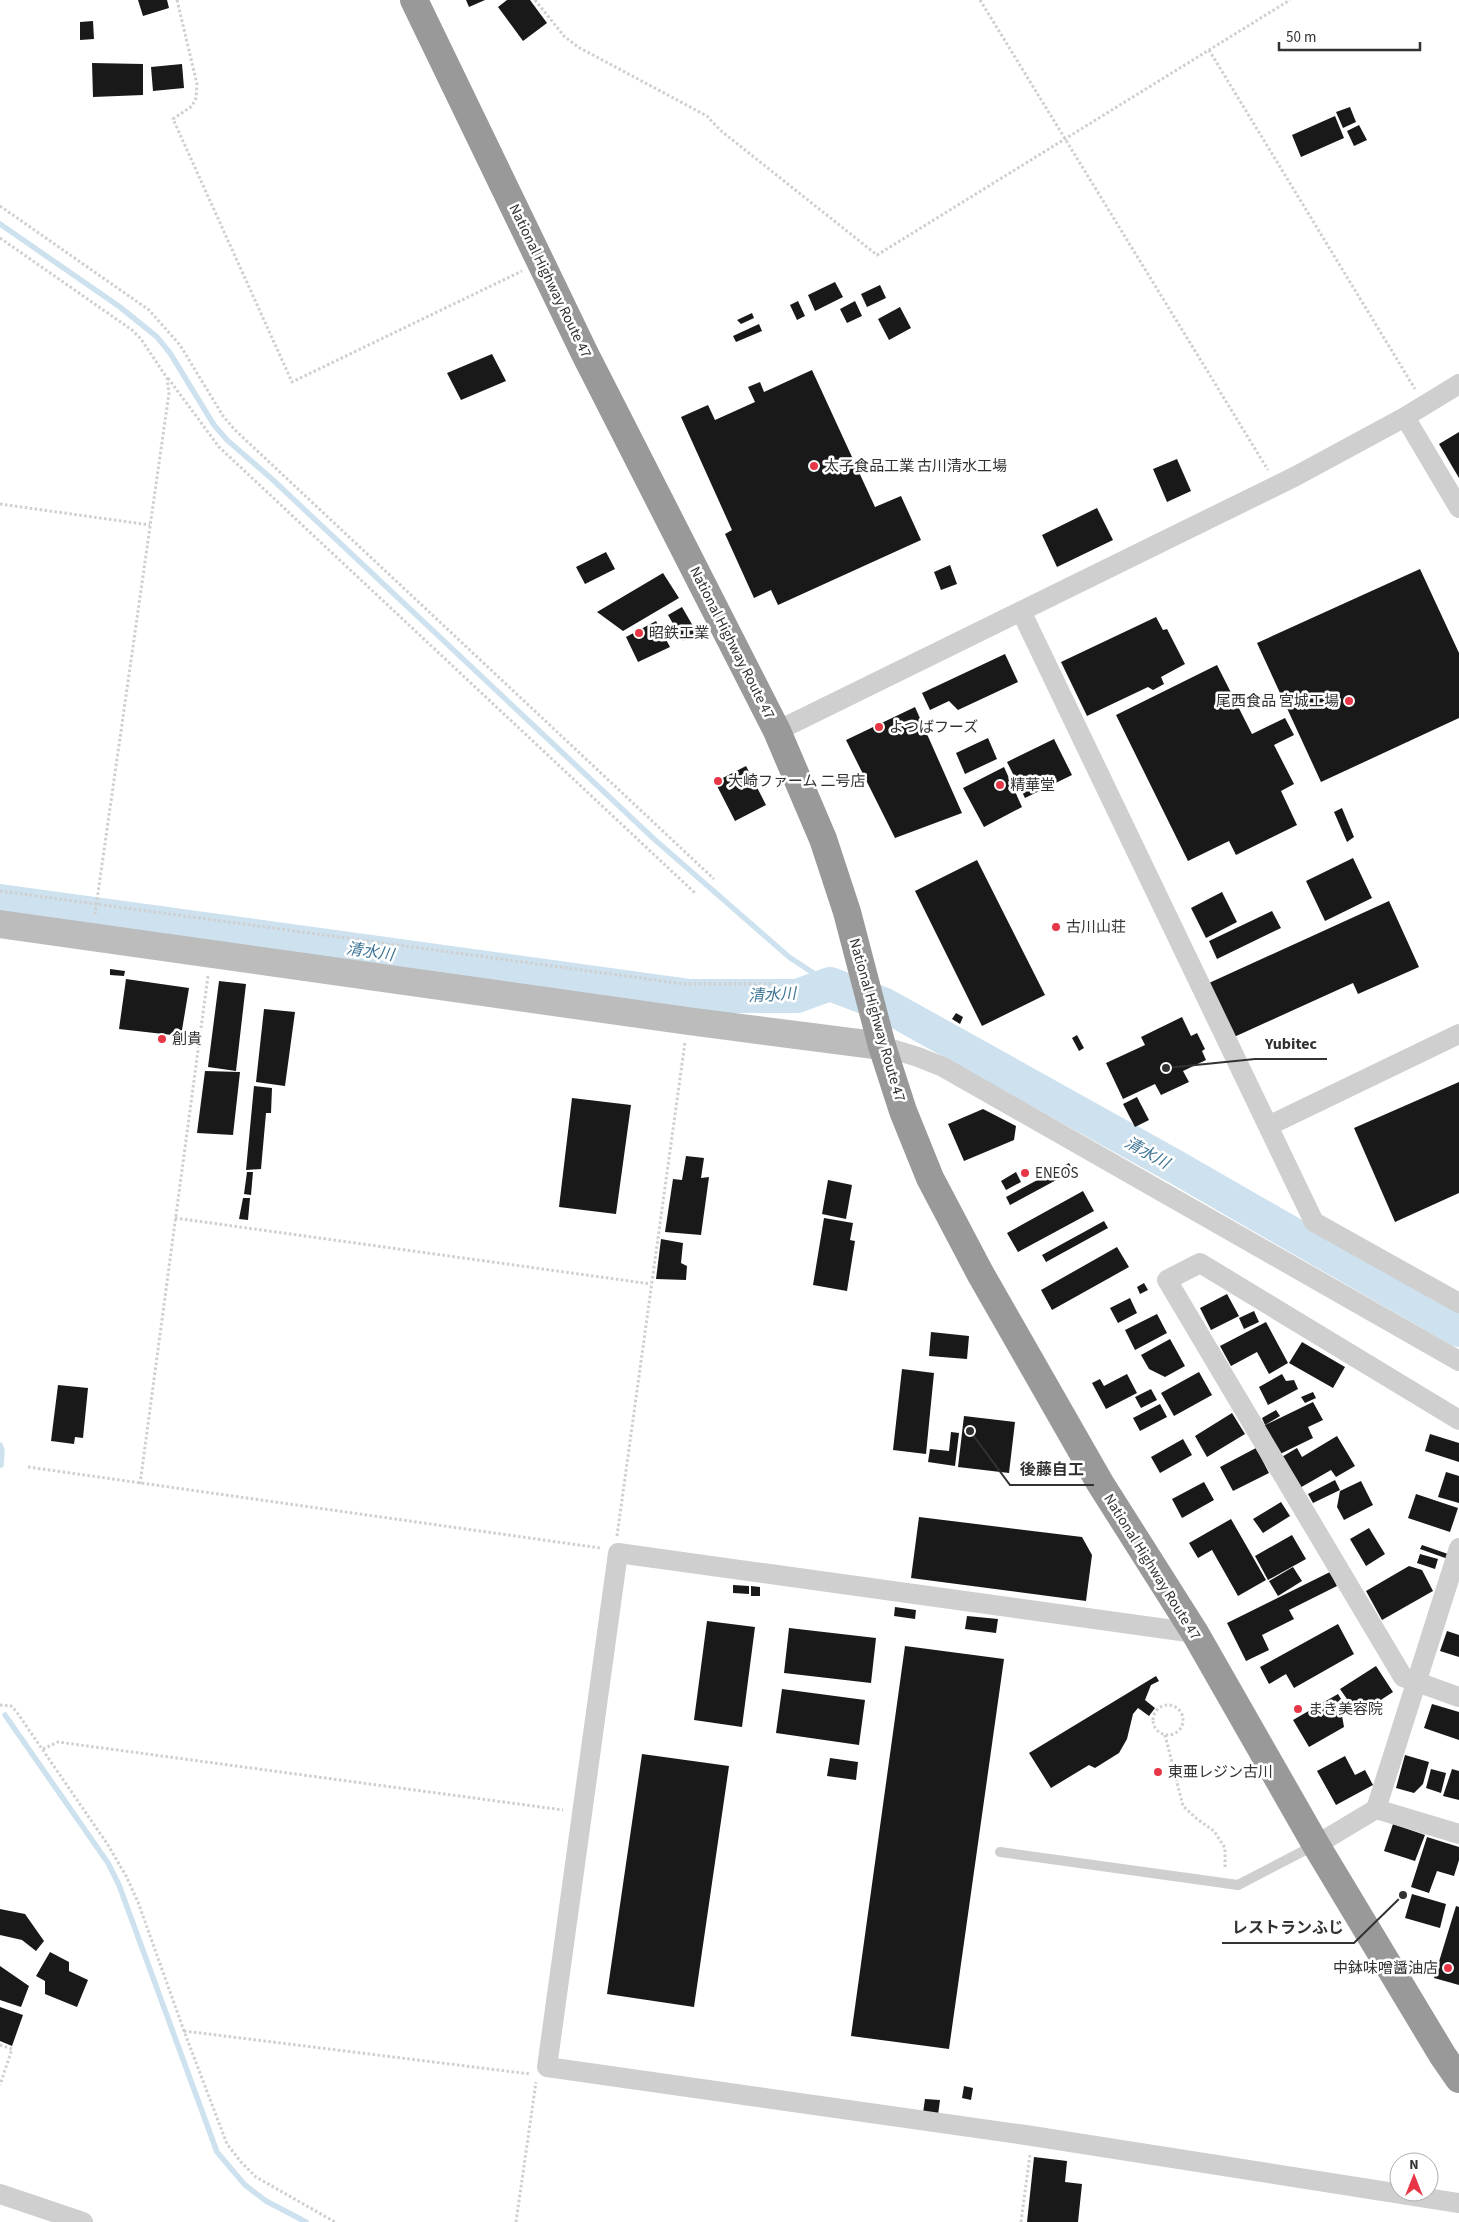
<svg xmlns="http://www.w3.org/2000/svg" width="1459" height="2222" font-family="'Source Sans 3','Noto Sans JP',sans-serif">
<rect width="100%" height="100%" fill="#fff"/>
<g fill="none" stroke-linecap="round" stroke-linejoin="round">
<path stroke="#cde2ee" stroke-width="5.5" d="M 0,224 L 120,307 L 157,337 L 170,353 L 214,425 L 227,440 L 272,479 L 654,839 L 789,957 L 830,984
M 0,1445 L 2,1450 L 1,1465
M 5,1715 L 108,1863 L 119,1885 L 217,2152 L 245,2185 L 266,2201 L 306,2222"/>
<path stroke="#cde2ee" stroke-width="34" d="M 0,901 L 690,996 L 797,996 L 830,984 L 885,1005 L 1176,1167 L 1459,1330"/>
</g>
<path fill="#191919" d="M 138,0 L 167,0 L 169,8 L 143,16 Z
M 466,0 L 485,0 L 469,7 Z
M 507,0 L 530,0 L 547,23 L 523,41 L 498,7 Z
M 93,21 L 94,39 L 80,40 L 80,22 Z
M 92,63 L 143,64 L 143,95 L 93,97 Z
M 182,64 L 184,88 L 153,91 L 151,67 Z
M 1350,107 L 1356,122 L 1343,128 L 1336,112 Z
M 1335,116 L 1344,138 L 1301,157 L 1292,135 Z
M 1359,125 L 1367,140 L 1354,146 L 1347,131 Z
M 835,282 L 843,297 L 815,311 L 808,295 Z
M 880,285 L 886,298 L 867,307 L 861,294 Z
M 798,301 L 805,316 L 797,320 L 790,305 Z
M 855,301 L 862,316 L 847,323 L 840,309 Z
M 900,307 L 911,328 L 889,340 L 878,319 Z
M 752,313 L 754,318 L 741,324 L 737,320 Z
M 759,324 L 762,331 L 736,342 L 733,336 Z
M 492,354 L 506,381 L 461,400 L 447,373 Z
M 812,370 L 875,507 L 901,496 L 921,540 L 778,605 L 771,590 L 754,598 L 725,534 L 732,530 L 681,417 L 708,405 L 715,420 L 755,402 L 748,387 L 760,382 L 764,392 Z
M 1459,432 L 1459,478 L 1439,444 Z
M 1177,459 L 1191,491 L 1167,502 L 1153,469 Z
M 1097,508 L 1113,540 L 1057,567 L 1042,535 Z
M 606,552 L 615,569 L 585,584 L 576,567 Z
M 950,565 L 957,584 L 941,590 L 934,572 Z
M 1420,569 L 1459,653 L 1459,718 L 1321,782 L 1257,643 Z
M 663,573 L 679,598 L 623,631 L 597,612 Z
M 682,607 L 697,633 L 683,641 L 668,615 Z
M 1156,617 L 1163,630 L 1167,629 L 1185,664 L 1161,677 L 1164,684 L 1153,690 L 1148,687 L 1087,716 L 1061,662 Z
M 656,621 L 670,647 L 638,662 L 626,637 Z
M 1005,654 L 1018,682 L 958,710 L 949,701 L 930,710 L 922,693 Z
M 1217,665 L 1252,734 L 1285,718 L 1294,735 L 1274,745 L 1294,784 L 1281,791 L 1297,825 L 1236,855 L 1229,841 L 1188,861 L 1116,715 Z
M 915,707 L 962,813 L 895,838 L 846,740 Z
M 988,738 L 997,759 L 965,774 L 956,753 Z
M 1054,739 L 1072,775 L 1025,798 L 1007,762 Z
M 746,766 L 766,805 L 735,821 L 715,782 Z
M 1004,767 L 1022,807 L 984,827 L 963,788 Z
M 1342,808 L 1354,837 L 1347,842 L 1334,812 Z
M 1353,858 L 1372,898 L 1325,921 L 1306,881 Z
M 977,860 L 1045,995 L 982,1026 L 915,891 Z
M 1222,892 L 1237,922 L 1206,938 L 1191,908 Z
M 1389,901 L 1419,967 L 1358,994 L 1353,983 L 1234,1037 L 1209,983 Z
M 1272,911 L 1281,928 L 1217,959 L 1209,941 Z
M 110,969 L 125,971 L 124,976 L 110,975 Z
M 126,979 L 189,988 L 181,1036 L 119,1029 Z
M 219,981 L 246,984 L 236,1071 L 208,1067 Z
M 264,1009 L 295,1012 L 285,1086 L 256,1082 Z
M 956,1013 L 963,1017 L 960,1024 L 952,1019 Z
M 1182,1017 L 1191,1036 L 1197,1033 L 1205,1049 L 1202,1051 L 1206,1060 L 1183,1071 L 1189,1082 L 1161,1095 L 1155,1084 L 1123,1099 L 1106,1063 L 1145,1045 L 1141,1037 Z
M 1077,1035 L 1084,1048 L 1079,1051 L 1072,1038 Z
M 205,1071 L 240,1072 L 233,1135 L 197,1133 Z
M 1459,1082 L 1459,1193 L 1395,1222 L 1354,1128 Z
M 254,1086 L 272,1088 L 271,1113 L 266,1113 L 261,1169 L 246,1170 Z
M 1137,1097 L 1149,1120 L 1135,1127 L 1123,1104 Z
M 572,1098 L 631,1105 L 616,1214 L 559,1207 Z
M 983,1109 L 1016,1126 L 1014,1140 L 964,1161 L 948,1124 Z
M 686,1156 L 704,1158 L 701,1178 L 709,1177 L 701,1235 L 665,1232 L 673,1179 L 682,1180 Z
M 1069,1163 L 1073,1171 L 1010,1205 L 1006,1197 Z
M 247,1172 L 253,1172 L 251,1195 L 244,1194 Z
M 1016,1172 L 1021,1182 L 1006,1190 L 1001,1181 Z
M 828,1180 L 852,1185 L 846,1219 L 822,1214 Z
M 1083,1191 L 1094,1211 L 1018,1252 L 1007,1233 Z
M 243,1198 L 250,1198 L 248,1220 L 239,1219 Z
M 824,1218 L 853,1223 L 850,1240 L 855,1241 L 847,1291 L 813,1285 Z
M 1104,1221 L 1108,1228 L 1046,1262 L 1042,1255 Z
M 661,1239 L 683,1243 L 681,1263 L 687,1266 L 686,1280 L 656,1279 Z
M 1117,1247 L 1129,1267 L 1052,1310 L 1041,1290 Z
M 1144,1283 L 1148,1290 L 1140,1294 L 1137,1287 Z
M 1227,1294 L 1239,1316 L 1211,1330 L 1200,1308 Z
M 1130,1298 L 1137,1313 L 1118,1323 L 1110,1308 Z
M 1254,1311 L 1259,1322 L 1244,1329 L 1239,1318 Z
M 1157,1314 L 1167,1333 L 1135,1350 L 1125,1330 Z
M 1266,1322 L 1288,1363 L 1269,1374 L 1257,1352 L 1231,1366 L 1220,1346 Z
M 931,1332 L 969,1336 L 967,1359 L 929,1356 Z
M 1170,1339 L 1185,1366 L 1165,1377 L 1149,1369 L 1141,1355 Z
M 1302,1342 L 1345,1367 L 1333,1388 L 1289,1363 Z
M 902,1369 L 934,1373 L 926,1454 L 893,1450 Z
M 1199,1372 L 1212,1395 L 1174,1416 L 1161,1393 Z
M 1127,1374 L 1137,1393 L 1106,1409 L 1092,1383 L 1100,1379 L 1104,1386 Z
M 1282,1374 L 1286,1381 L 1294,1380 L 1298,1389 L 1268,1405 L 1259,1387 Z
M 58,1385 L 88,1388 L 83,1438 L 75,1437 L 74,1444 L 51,1441 Z
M 1151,1389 L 1157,1400 L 1141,1408 L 1135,1397 Z
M 1313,1392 L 1316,1398 L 1305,1403 L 1301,1397 Z
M 1313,1402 L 1323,1420 L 1308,1427 L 1313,1438 L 1278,1455 L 1263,1426 Z
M 1160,1404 L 1167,1417 L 1140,1431 L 1133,1418 Z
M 1276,1410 L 1280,1416 L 1265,1425 L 1262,1418 Z
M 1232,1413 L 1245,1434 L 1207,1457 L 1195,1436 Z
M 964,1416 L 1015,1422 L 1009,1473 L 958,1467 Z
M 951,1432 L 959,1433 L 955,1466 L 928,1462 L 930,1449 L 949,1451 Z
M 1430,1434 L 1459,1443 L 1459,1462 L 1425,1451 Z
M 1337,1436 L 1355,1466 L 1336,1477 L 1331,1470 L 1298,1489 L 1280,1458 L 1297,1448 L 1302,1457 Z
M 1183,1439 L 1192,1455 L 1160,1473 L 1151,1457 Z
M 1256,1448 L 1269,1473 L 1233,1491 L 1220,1467 Z
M 1446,1472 L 1459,1476 L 1459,1503 L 1438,1497 Z
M 1335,1480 L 1340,1490 L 1313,1503 L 1308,1494 Z
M 1361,1481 L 1373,1505 L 1344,1520 L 1337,1507 L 1340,1491 Z
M 1204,1482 L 1214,1500 L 1182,1518 L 1172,1499 Z
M 1416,1494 L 1458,1508 L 1450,1532 L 1408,1518 Z
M 1281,1502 L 1290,1516 L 1263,1533 L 1253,1519 Z
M 919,1517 L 1082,1537 L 1092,1555 L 1086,1601 L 911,1578 Z
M 1231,1519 L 1266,1580 L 1238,1596 L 1212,1550 L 1198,1558 L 1189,1543 Z
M 1369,1528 L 1385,1554 L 1366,1566 L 1350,1539 Z
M 1292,1535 L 1306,1559 L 1268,1580 L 1255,1556 Z
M 1422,1545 L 1448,1554 L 1448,1559 L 1420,1549 Z
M 1420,1554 L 1438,1559 L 1435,1569 L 1417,1563 Z
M 1409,1566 L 1422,1570 L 1433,1591 L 1382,1620 L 1366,1591 Z
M 1293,1567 L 1302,1581 L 1278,1596 L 1269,1581 Z
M 1330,1572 L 1337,1586 L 1289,1610 L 1294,1619 L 1262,1635 L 1269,1650 L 1246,1661 L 1227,1623 Z
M 733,1585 L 749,1586 L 749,1594 L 733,1593 Z
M 751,1586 L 760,1587 L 760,1596 L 751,1596 Z
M 895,1607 L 916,1610 L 915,1619 L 894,1616 Z
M 967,1616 L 998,1619 L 996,1633 L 965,1629 Z
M 707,1621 L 755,1627 L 742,1727 L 694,1720 Z
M 1338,1624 L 1354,1654 L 1294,1688 L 1286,1674 L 1269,1684 L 1260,1667 Z
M 789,1628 L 876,1638 L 871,1683 L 784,1673 Z
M 1447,1631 L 1459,1635 L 1459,1657 L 1440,1651 Z
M 905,1646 L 1004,1659 L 949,2049 L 851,2036 Z
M 1376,1666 L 1393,1692 L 1358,1715 L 1340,1689 Z
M 1156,1676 L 1159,1681 L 1151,1685 L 1145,1700 L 1155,1708 L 1149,1716 L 1138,1708 L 1133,1714 L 1127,1739 L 1119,1753 L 1095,1768 L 1089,1765 L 1051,1788 L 1029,1753 Z
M 782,1689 L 865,1700 L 859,1745 L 776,1733 Z
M 1338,1694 L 1346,1707 L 1341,1710 L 1344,1727 L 1309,1747 L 1293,1720 Z
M 1432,1704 L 1459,1712 L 1459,1740 L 1424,1728 Z
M 642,1754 L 729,1766 L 694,2007 L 607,1994 Z
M 1405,1755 L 1429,1762 L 1423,1784 L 1414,1793 L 1396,1788 Z
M 1345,1756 L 1355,1775 L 1365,1770 L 1373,1785 L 1336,1805 L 1317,1771 Z
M 830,1758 L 858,1762 L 856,1780 L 827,1776 Z
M 1431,1769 L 1446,1773 L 1441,1793 L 1426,1788 Z
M 1452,1769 L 1459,1771 L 1459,1800 L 1443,1796 Z
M 1393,1824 L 1425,1835 L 1415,1861 L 1384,1851 Z
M 1427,1837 L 1459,1847 L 1459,1860 L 1454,1876 L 1437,1871 L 1429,1893 L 1411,1887 Z
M 1412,1894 L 1446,1904 L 1440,1928 L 1405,1918 Z
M 1456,1906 L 1459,1907 L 1459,1985 L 1434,1978 Z
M 0,1909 L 25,1914 L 44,1941 L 36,1951 L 22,1940 L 0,1935 Z
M 50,1952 L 69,1962 L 69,1971 L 88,1980 L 77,2007 L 45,1994 L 45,1981 L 36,1976 Z
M 0,1966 L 29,1986 L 21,2007 L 0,2000 Z
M 0,2007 L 23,2015 L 12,2046 L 0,2041 Z
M 964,2086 L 973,2088 L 971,2100 L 962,2098 Z
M 925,2099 L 940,2100 L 938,2115 L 923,2113 Z
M 1034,2157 L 1067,2161 L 1065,2182 L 1082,2184 L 1078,2222 L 1027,2222 Z"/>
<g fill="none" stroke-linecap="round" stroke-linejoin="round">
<path stroke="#cfcfcf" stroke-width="3" stroke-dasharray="2.5 2.5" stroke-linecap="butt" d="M 177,0 L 197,84 L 196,98 L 192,106 L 173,119 L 292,382 L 522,271
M 535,0 L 564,36 L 578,47 L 707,116 L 720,130 L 877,255 L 1290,0
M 980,0 L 1268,470
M 1209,50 L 1415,389
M 0,206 L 149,310 L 180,345 L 223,416 L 235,430 L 714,879
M 0,238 L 132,330 L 141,339 L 167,378 L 169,393 L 95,914
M 168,378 L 219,447 L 695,893
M 0,504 L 150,525
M 0,891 L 685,984 L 774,984
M 175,1218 L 651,1284
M 28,1467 L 600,1548
M 140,1484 L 208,976
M 617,1536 L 685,1042
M1153 1720a15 15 0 1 1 30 0a15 15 0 1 1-30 0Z
M 0,1705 L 11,1706 L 16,1711 L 108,1845 L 126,1876 L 138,1902 L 184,2031 L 227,2144 L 241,2162 L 256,2177 L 335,2222
M 1165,1735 L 1183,1806 L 1197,1819 L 1214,1831 L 1225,1848 L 1225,1869
M 43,1749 L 58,1742 L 563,1810
M 184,2031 L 530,2074
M 0,2045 L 12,2049 L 0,2085
M 516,2222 L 536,2082
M 1021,2222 L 1030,2154"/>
<path stroke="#cfcfcf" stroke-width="10" d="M 1000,1852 L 1238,1885 L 1315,1845"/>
<path stroke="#cfcfcf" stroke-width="20" d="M 1405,417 L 1459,384
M 1021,611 L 1314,1222 L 1459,1303
M 777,731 L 1296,476 L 1405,417 L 1459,508
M 882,1046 L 918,1057 L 943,1067 L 1459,1361
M 1268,1126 L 1459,1034
M 1459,1420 L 1200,1263 L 1167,1280 L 1403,1677 L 1459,1697
M 1195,1633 L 618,1553 L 547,2067 L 1032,2136 L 1459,2203
M 1376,1809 L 1459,1834
M 1316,1845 L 1376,1809 L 1459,1548
M 0,2194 L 83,2222"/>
<path stroke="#bcbcbc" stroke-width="28" d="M 0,924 L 688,1021 L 882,1046"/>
<path stroke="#999" stroke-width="28" d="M 414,0 L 585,354 L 777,731 L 823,839 L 847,912 L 882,1046 L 903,1111 L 930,1178 L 980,1273 L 1100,1483 L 1195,1633 L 1316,1845 L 1443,2056 L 1459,2079"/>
</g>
<g fill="#e73645" stroke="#fff" stroke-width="2">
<circle cx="814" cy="466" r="5"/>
<circle cx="639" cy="633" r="5"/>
<circle cx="1349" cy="701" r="5"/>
<circle cx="879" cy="727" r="5"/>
<circle cx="718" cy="781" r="5"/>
<circle cx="1000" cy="785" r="5"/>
<circle cx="1056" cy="927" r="5"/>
<circle cx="162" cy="1039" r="5"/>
<circle cx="1025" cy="1173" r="5"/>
<circle cx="1298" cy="1709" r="5"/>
<circle cx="1158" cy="1772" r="5"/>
<circle cx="1448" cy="1968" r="5"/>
</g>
<g text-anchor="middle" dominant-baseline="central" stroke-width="5" stroke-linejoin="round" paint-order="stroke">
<g font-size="15" fill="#323232" stroke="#fff">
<text transform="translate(550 281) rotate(64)">National Highway Route 47</text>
<text transform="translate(732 643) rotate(63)">National Highway Route 47</text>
<text transform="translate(877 1020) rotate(74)">National Highway Route 47</text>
<text transform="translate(1152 1567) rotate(58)">National Highway Route 47</text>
</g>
<g font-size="15" fill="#323232" stroke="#fff" text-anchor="start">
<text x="824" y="466">太子食品工業 古川清水工場</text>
<text x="649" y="633">昭鉄工業</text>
<text x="1339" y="701" text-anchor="end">尾西食品 宮城工場</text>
<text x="889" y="727">よつばフーズ</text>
<text x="728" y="781">大崎ファーム 二号店</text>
<text x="1010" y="785">精華堂</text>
<text x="1066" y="927">古川山荘</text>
<text x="172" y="1039">創貴</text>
<text x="1035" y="1173">ENEOS</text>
<text x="1308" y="1709">まき美容院</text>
<text x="1168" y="1772">東亜レジン古川</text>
<text x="1438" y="1968" text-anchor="end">中鉢味噌醤油店</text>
</g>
<g font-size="16" font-style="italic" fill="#3e7596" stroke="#fff">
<text transform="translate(370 952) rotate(8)">清水川</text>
<text transform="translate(772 995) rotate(-3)">清水川</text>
<text transform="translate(1147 1153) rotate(29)">清水川</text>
</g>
</g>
<path fill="none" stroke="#323232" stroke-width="2" d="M1166 1068L1255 1059H1327M970 1431L1010 1485H1094M1403 1895L1354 1943H1222"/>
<g fill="#323232" stroke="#fff" stroke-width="2">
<circle cx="1166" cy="1068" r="5"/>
<circle cx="970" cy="1431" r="5"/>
<circle cx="1403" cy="1895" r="5"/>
</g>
<g font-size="16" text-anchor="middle" font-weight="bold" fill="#323232" stroke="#fff" stroke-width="5" stroke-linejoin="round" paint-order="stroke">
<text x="1291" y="1049">Yubitec</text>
<text x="1052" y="1475">後藤自工</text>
<text x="1288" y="1933">レストランふじ</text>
</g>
<g transform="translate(1414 2177)"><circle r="24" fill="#ffffff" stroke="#adadad"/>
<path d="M0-4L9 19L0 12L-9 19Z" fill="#e73645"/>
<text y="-8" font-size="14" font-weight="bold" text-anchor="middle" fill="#323232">N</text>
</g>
<path d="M1279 42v8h141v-8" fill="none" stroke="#323232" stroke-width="2.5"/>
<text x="1286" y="42" font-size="15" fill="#323232" stroke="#ffffff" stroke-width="4" paint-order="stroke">50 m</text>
</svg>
